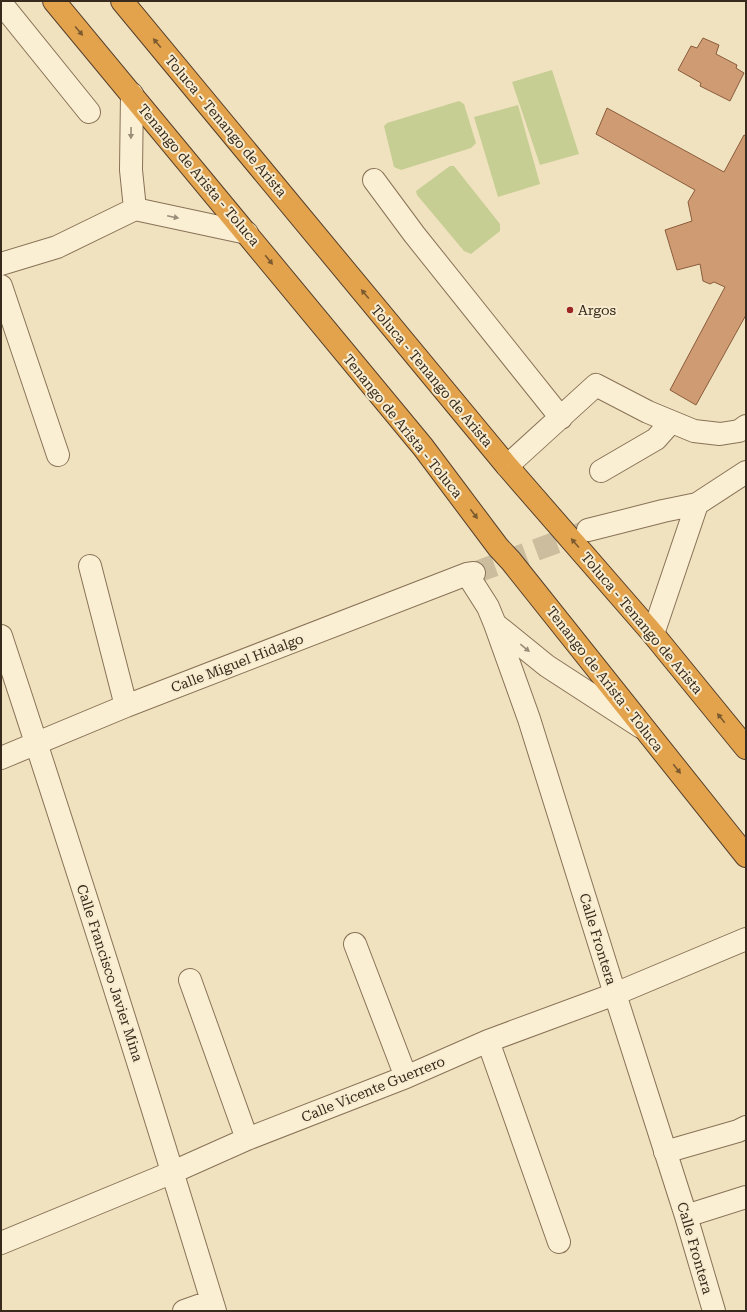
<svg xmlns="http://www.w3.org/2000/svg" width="747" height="1312" font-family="'Roboto Serif',serif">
<rect width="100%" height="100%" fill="#f0e2bf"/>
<path fill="#c6ce93" d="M 552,70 L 579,154 L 540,165 L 512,82 Z
M 459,101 L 464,104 L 476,143 L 471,148 L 401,170 L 394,167 L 384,126 L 387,123 Z
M 518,105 L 540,184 L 498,197 L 474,117 Z
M 450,166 L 454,166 L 500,224 L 500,231 L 471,254 L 464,251 L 417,195 L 416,191 Z"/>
<path fill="#cf9b73" stroke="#895c3c" d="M 703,38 L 719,45 L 716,54 L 737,65 L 736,68 L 744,73 L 730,101 L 700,86 L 701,83 L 678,70 L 691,46 L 697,48 Z
M 607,108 L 724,172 L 744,135 L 746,136 L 746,315 L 696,405 L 670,390 L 725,287 L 714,282 L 710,284 L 703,281 L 700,264 L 677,270 L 665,230 L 692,221 L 688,202 L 695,190 L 596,134 Z"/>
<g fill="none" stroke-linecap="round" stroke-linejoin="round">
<path stroke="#cbbd9e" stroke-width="22" stroke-dasharray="22 11" stroke-linecap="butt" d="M 474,573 L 587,531"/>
<defs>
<path id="minor" d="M 1,3 L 89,112
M 132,94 L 131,170 L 135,209
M 374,180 L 414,234 L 561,418
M 135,209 L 247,233
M 1,264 L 57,247 L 135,209
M 1,286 L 58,455
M 507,466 L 596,385 L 648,412 L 694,431 L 720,434 L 739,431 L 746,426
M 601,471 L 656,439 L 671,422
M 588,530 L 663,511 L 697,504 L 746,472
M 90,566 L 126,706
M 467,574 L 488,607 L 495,624 L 529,719 L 615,994 L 686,1216 L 714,1311
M 495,624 L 547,666 L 641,727
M 653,634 L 697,504
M 1,636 C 75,860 146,1085 215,1311
M 1,758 L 126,706 L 467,574 L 474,573
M 355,944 L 406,1077
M 190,980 L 247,1139
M 488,1041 L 559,1242
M 665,1152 L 738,1131 L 746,1127
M 686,1216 L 746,1197
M 1,1243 L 173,1172 L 247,1139 L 406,1077 L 488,1041 L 615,994 L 746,939
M 184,1311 L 212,1301"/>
<path id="highway" d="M 54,1 L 423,447 L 498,547 L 511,561 L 746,856
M 122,1 L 507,466 L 653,634 L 746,748"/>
</defs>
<use href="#minor" stroke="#897257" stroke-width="24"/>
<use href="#highway" stroke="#56402c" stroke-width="24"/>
<use href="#minor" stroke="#faefd3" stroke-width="22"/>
<use href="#highway" stroke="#e3a34c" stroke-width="22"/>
</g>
<defs><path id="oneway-solid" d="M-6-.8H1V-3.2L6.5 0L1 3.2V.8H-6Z"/></defs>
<g fill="#7c5a2f">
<use href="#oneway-solid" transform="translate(79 31) rotate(50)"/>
<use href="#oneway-solid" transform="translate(157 43) rotate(-130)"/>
<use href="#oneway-solid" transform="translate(269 260) rotate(51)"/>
<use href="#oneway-solid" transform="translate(365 294) rotate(-130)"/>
<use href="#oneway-solid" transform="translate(474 514) rotate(53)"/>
<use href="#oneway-solid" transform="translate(575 543) rotate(-131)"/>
<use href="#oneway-solid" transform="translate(721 718) rotate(-129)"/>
<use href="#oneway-solid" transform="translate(677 769) rotate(52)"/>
</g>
<g fill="#998c78">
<use href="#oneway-solid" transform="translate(131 133) rotate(91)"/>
<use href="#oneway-solid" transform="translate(173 217) rotate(12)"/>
<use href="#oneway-solid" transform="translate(525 648) rotate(39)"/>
</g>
<circle fill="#9b2624" stroke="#f7eccf" stroke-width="1.5" cx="570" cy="310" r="4"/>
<g text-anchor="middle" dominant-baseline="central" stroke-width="4" stroke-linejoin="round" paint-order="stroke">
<g font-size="14" fill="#382a1c" stroke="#f7eccf">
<text transform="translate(226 126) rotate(50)">Toluca - Tenango de Arista</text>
<text transform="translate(199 175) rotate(50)">Tenango de Arista - Toluca</text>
<text transform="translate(432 376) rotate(50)">Toluca - Tenango de Arista</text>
<text transform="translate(403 426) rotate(51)">Tenango de Arista - Toluca</text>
<text transform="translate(642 623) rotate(50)">Toluca - Tenango de Arista</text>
<text transform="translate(237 663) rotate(-21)">Calle Miguel Hidalgo</text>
<text transform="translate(605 679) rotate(52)">Tenango de Arista - Toluca</text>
<text transform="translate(598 939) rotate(73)">Calle Frontera</text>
<text transform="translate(110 973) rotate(72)">Calle Francisco Javier Mina</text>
<text transform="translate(373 1089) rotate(-22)">Calle Vicente Guerrero</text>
<text transform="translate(695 1248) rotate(74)">Calle Frontera</text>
</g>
<g font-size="14" fill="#382a1c" stroke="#f7eccf" text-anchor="start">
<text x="578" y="310">Argos</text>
</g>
</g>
<rect width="747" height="1312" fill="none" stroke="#382a1c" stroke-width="4"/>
</svg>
